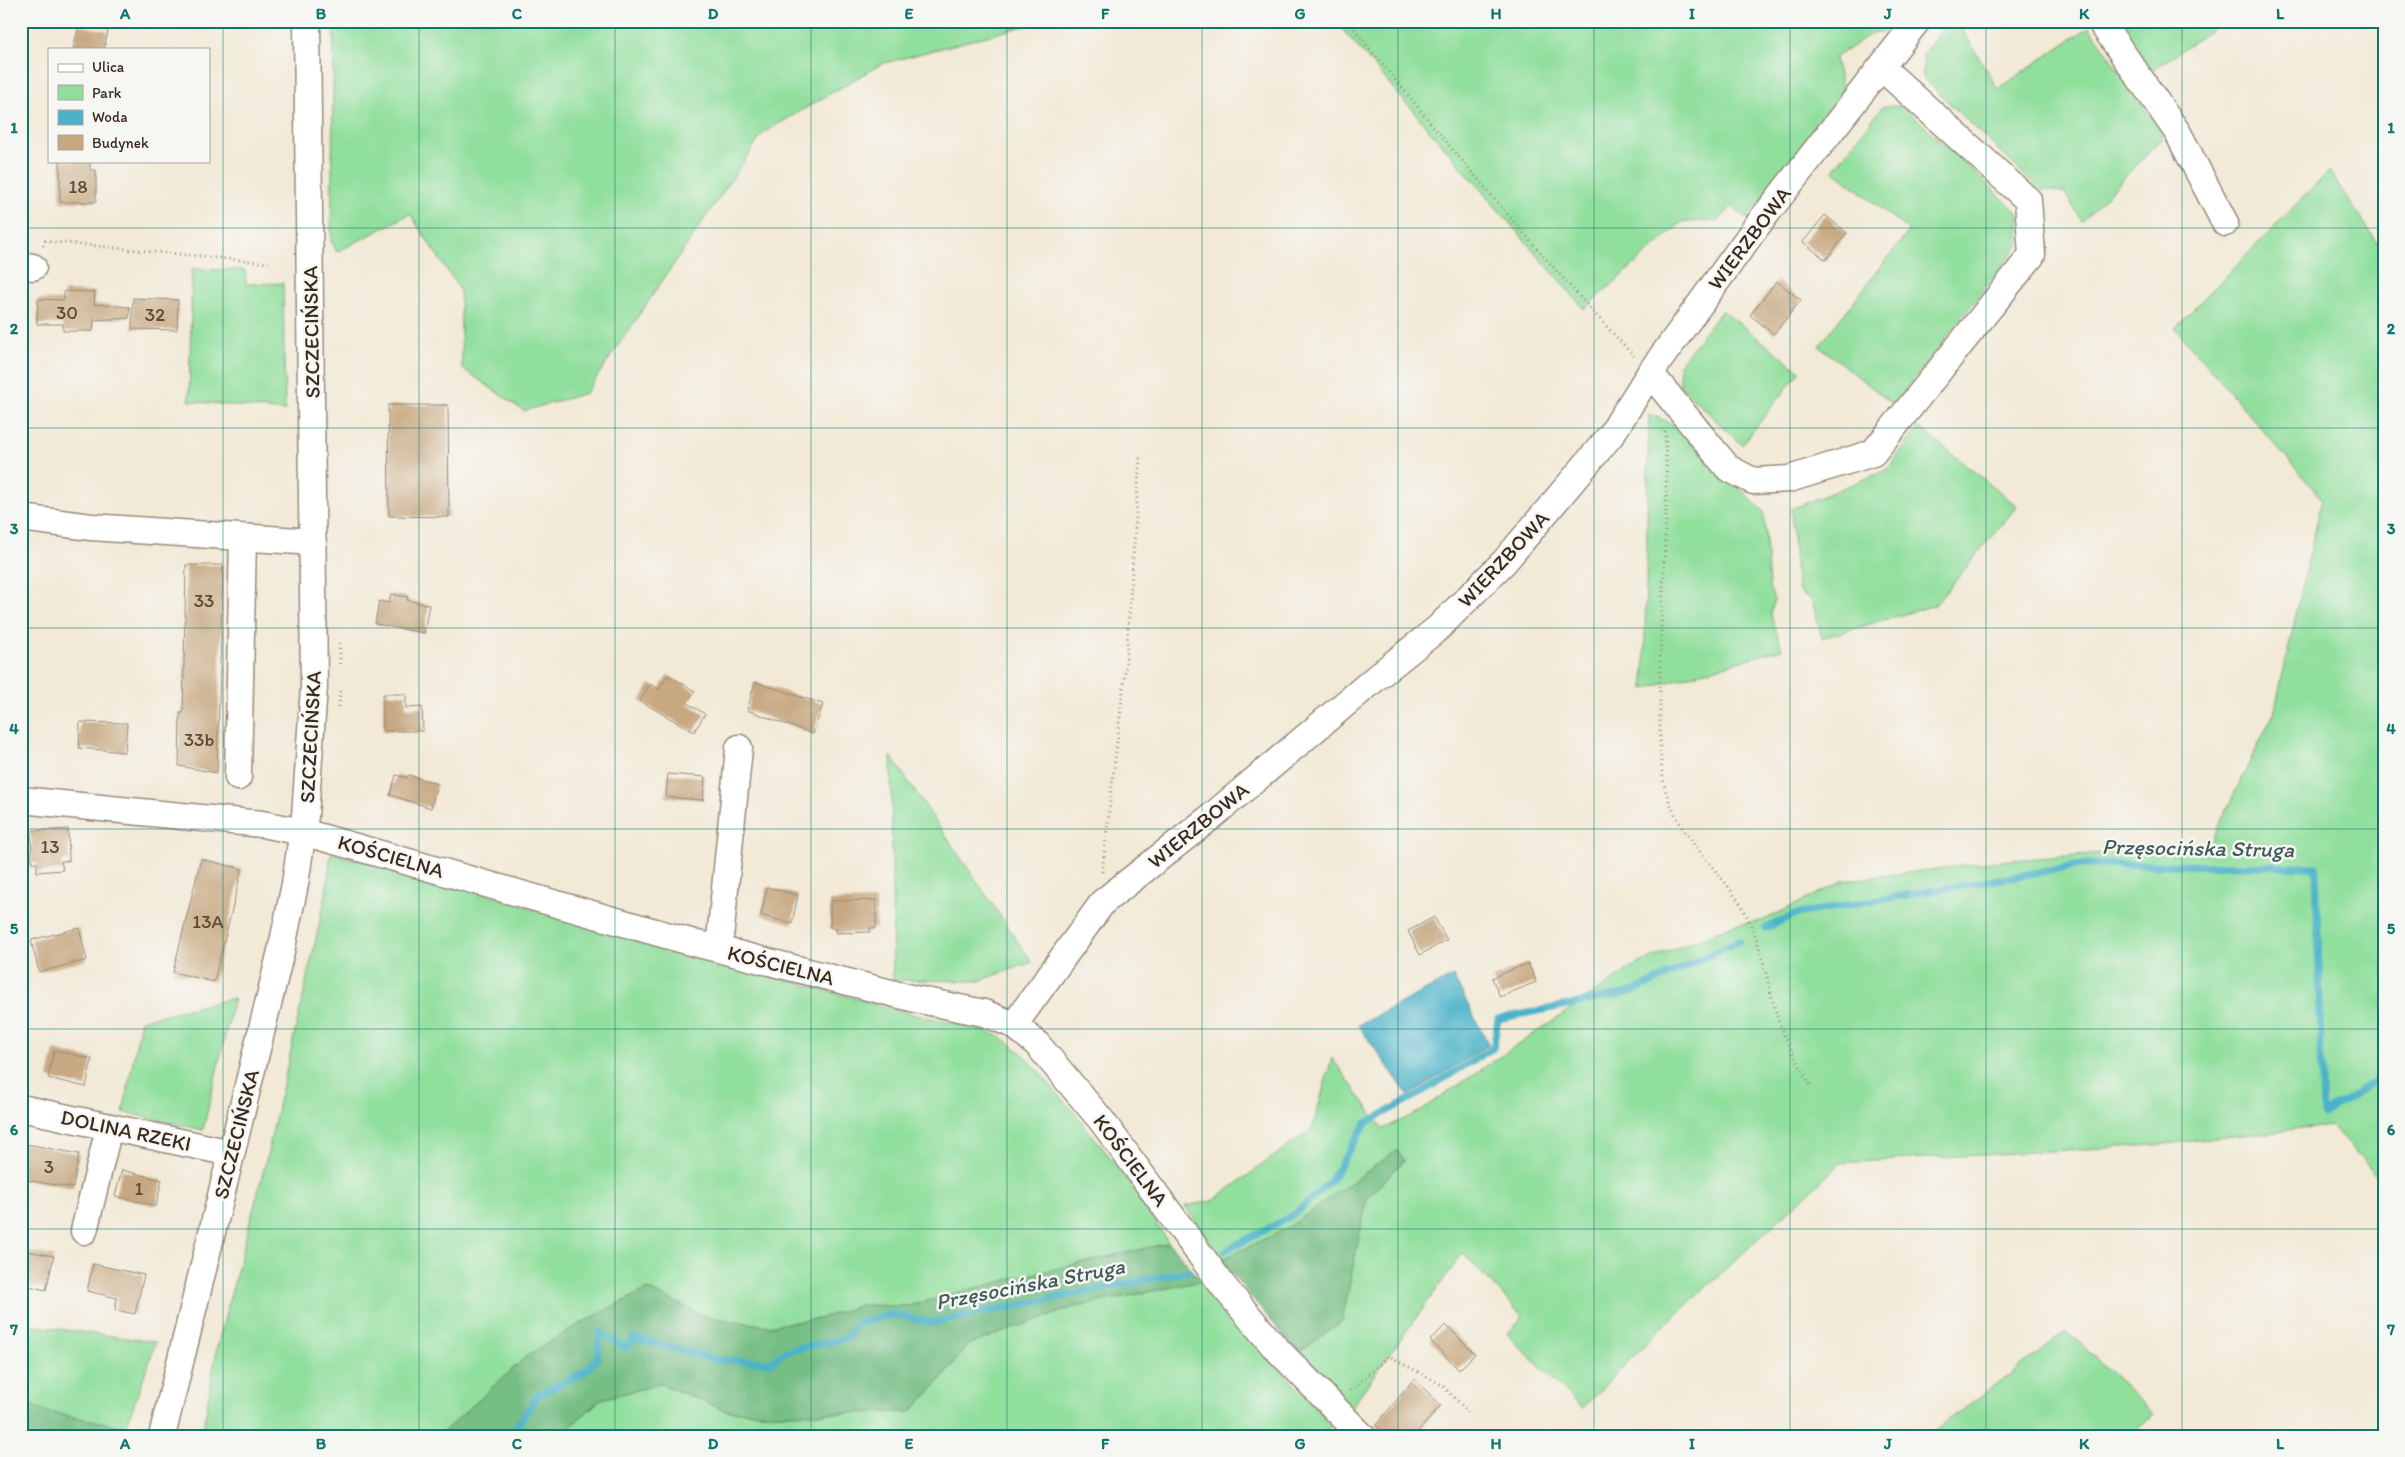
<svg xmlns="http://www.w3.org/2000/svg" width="2405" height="1457" font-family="Itim,sans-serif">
<rect width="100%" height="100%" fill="#f6f6f2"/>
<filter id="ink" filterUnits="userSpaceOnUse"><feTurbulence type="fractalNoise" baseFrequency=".02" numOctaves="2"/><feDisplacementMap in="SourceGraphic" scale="10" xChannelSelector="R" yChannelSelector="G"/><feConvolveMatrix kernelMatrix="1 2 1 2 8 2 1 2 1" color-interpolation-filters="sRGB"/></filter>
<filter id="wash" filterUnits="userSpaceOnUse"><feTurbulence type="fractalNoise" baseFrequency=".0096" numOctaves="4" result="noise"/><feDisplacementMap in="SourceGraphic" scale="20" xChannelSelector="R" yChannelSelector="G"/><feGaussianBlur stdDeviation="1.12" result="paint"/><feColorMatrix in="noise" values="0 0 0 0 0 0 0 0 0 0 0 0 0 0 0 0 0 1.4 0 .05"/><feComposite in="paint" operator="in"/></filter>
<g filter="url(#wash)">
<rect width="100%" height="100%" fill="#f2e9d6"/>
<path fill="#91df9d" stroke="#66845e" d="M 334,21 L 1044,21 L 881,64 L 763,133 L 586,393 L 524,411 L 462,368 L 460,290 L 410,214 L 337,252 L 331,241 Z
M 1335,21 L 1905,21 L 1898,30 L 1872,33 L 1835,58 L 1844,96 L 1746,219 L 1732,206 L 1719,221 L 1682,222 L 1584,309 Z
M 1948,21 L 1957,21 L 1998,89 L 2089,27 L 2164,137 L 2082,221 L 2064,192 L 2040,190 L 1923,78 L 1923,54 Z
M 2118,21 L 2224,21 L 2151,71 Z
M 1883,106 L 1903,106 L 2019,214 L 2019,244 L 1894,405 L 1819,346 L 1909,231 L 1833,170 Z
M 2329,171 L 2384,252 L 2384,1183 L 2330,1125 L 2156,1145 L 1841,1163 L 1654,1335 L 1582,1409 L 1507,1334 L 1523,1317 L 1463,1253 L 1349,1410 L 1298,1353 L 1342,1321 L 1367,1198 L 1404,1161 L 1397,1150 L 1286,1229 L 1221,1260 L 1185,1206 L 1212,1201 L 1312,1129 L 1332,1058 L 1383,1129 L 1417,1113 L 1637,964 L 1736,924 L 1762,921 L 1843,881 L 1999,861 L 2209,845 L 2274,713 L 2322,499 L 2175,328 Z
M 192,269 L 245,270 L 246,284 L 283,283 L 285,411 L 189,401 Z
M 1722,310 L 1800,371 L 1742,445 L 1680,386 L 1679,365 Z
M 1649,414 L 1673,424 L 1764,512 L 1769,586 L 1774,600 L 1771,614 L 1782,649 L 1644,689 Z
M 1919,427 L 2017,506 L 1935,605 L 1822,638 L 1812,600 L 1799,592 L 1796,577 L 1791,509 L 1887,470 Z
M 891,756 L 1032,962 L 979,981 L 893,980 Z
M 331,853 L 460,885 L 608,932 L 916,1015 L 970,1026 L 1001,1037 L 1023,1054 L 1074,1112 L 1121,1171 L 1169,1243 L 1011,1279 L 908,1306 L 862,1305 L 821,1318 L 769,1326 L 707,1317 L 647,1289 L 585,1321 L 528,1355 L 439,1436 L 202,1436 L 217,1347 L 264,1169 L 326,894 Z
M 234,998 L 203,1130 L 123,1112 L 141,1020 Z
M 1202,1281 L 1272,1361 L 1333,1424 L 1319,1436 L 560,1436 L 601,1399 L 661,1384 L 727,1411 L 779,1414 L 911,1412 L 946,1374 L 967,1345 L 1074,1307 Z
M 21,1324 L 156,1342 L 126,1427 L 48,1412 L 21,1401 Z
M 2067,1331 L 2154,1414 L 2128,1436 L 1928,1436 Z"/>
<path fill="#74be84" stroke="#587451" d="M 1397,1150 L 1404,1160 L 1367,1198 L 1342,1321 L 1298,1353 L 1221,1260 L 1286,1229 Z
M 1169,1243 L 1202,1281 L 1074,1307 L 967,1345 L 946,1374 L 911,1412 L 779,1414 L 727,1411 L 661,1384 L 601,1399 L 560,1436 L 439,1436 L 528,1355 L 585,1321 L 647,1289 L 707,1317 L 769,1326 L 821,1318 L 862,1305 L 908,1306 L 1011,1279 Z
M 21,1401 L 48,1412 L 126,1427 L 123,1436 L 21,1436 Z"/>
<path fill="#4bb3c9" stroke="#436e74" d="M 1453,976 L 1489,1045 L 1408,1095 L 1358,1025 Z"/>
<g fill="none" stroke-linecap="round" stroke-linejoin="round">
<path stroke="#4bb3c9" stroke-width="7" d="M 1766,928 L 1796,914 L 2087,864 L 2316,867 L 2323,1115 L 2384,1075
M 1225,1251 L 1295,1214 L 1331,1180 L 1366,1123 L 1417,1095 L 1493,1048 L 1498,1019 L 1632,992 L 1739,941
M 510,1436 L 539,1394 L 583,1373 L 597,1359 L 600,1332 L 626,1348 L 634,1338 L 716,1360 L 772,1362 L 786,1351 L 847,1338 L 857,1323 L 893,1314 L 931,1323 L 1189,1271"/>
</g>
<g id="blocks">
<path fill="#c7a881" d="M 79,25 L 108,31 L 104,49 L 73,49 Z
M 60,161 L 90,161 L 90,170 L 96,170 L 96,202 L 60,202 Z
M 1825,215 L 1847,233 L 1826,260 L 1803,242 Z
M 1777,281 L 1801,300 L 1774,334 L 1750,315 Z
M 64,291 L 95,292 L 94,304 L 130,307 L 129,318 L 94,320 L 93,331 L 63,331 L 63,324 L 37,324 L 38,299 L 64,300 Z
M 133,298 L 178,300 L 177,330 L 132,329 Z
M 388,405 L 448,405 L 449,517 L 389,516 Z
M 186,565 L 223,565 L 217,773 L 179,766 L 180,713 L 183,713 Z
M 391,594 L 408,597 L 407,600 L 429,605 L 424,633 L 375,624 L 379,601 L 389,603 Z
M 668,675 L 695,691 L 687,703 L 705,714 L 694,732 L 640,701 L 650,684 L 659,689 Z
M 755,682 L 823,704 L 813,734 L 747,710 Z
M 383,694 L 406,694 L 406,708 L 422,707 L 423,731 L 383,731 Z
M 80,722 L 127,723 L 125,752 L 79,748 Z
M 668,774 L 705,777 L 703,800 L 666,797 Z
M 396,775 L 407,778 L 408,775 L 437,784 L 431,808 L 390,795 Z
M 68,829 L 69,861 L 61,861 L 63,870 L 37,872 L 37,863 L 32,863 L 31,831 Z
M 201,859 L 242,869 L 214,982 L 173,972 Z
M 767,887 L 798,895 L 792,924 L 761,915 Z
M 876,900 L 876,928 L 870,928 L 870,932 L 836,933 L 836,928 L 830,928 L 830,901 Z
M 1434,917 L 1447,940 L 1420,955 L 1408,931 Z
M 79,928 L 87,960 L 39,972 L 31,940 Z
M 1528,963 L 1536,982 L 1500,997 L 1492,978 Z
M 54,1050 L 92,1059 L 86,1087 L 48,1078 Z
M 21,1143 L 79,1154 L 73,1188 L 21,1179 Z
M 122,1170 L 162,1180 L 156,1206 L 115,1196 Z
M 21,1250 L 54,1256 L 46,1290 L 21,1284 Z
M 93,1264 L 144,1275 L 135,1314 L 115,1310 L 117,1298 L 87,1291 Z
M 1446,1325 L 1475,1354 L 1459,1370 L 1430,1340 Z
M 1414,1379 L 1441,1405 L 1414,1436 L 1387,1436 L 1376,1425 Z"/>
</g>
</g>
<g filter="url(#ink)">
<use href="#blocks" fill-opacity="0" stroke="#968a7a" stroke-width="1"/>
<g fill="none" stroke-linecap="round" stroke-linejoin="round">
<defs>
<path id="minor" d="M 2100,21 L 2178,133 L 2225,223
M 21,265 L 33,267
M 1650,373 L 1728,468 L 1753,481 L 1789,479 L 1873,453 L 2032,255 L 2028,200 L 1881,67
M 21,518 L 91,527 L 313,542
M 238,777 L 243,538
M 21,800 L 262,824 L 303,832 L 694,943 L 915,999 L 984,1013 L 1014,1025 L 1037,1044 L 1102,1121 L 1224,1287 L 1273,1345 L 1362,1436
M 719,949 L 739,748
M 1014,1025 L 1103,902 L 1212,816 L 1377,677 L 1438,628 L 1504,562 L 1611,435 L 1650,373 L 1756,227 L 1917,21
M 21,1108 L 231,1153
M 84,1231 L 109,1128
M 162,1436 L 282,947 L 295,884 L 305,816 L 314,687 L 307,21"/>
</defs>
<use href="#minor" stroke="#968a7a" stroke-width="29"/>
<path stroke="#968a7a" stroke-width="3" stroke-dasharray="1 4" stroke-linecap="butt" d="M 1348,21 C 1440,136 1534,249 1634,356
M 43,246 L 45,241 L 269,263
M 1665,431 C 1670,520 1659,610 1660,699 C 1660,725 1659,752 1663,778 C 1671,829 1712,861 1739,902 C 1764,941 1765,984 1781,1027 C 1788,1047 1801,1067 1811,1087
M 340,643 L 340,664
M 339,707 L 340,690
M 1102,872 L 1125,673 L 1140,455
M 1350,1391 L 1389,1356 L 1442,1385 L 1471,1415"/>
<use href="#minor" stroke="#fff" stroke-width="26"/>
</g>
</g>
<path fill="none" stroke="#0f766e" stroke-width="1" stroke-opacity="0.55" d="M 223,21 L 223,1436M 419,21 L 419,1436M 615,21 L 615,1436M 811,21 L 811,1436M 1007,21 L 1007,1436M 1202,21 L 1202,1436M 1398,21 L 1398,1436M 1594,21 L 1594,1436M 1790,21 L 1790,1436M 1986,21 L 1986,1436M 2182,21 L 2182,1436M 21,228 L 2384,228M 21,428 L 2384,428M 21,628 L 2384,628M 21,829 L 2384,829M 21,1029 L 2384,1029M 21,1229 L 2384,1229"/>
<g text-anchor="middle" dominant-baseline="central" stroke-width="5" stroke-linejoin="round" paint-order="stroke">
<g font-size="19" fill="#5e4a37">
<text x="78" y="186">18</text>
<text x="67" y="312">30</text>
<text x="155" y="314">32</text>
<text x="204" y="600">33</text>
<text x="199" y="739">33b</text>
<text x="50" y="846">13</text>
<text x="208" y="921">13A</text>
<text x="49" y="1166">3</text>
<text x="139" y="1188">1</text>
</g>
<g font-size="21" fill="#3b2a1e" stroke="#f6f6f2">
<text transform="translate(1749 238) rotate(-53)">WIERZBOWA</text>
<text transform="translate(311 332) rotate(-91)">SZCZECIŃSKA</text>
<text transform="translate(1503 559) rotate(-47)">WIERZBOWA</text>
<text transform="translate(310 737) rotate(-87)">SZCZECIŃSKA</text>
<text transform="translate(1198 825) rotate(-39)">WIERZBOWA</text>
<text transform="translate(391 856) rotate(16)">KOŚCIELNA</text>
<text transform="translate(781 965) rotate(14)">KOŚCIELNA</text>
<text transform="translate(126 1130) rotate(12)">DOLINA RZEKI</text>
<text transform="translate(236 1134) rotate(-76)">SZCZECIŃSKA</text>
<text transform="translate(1131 1160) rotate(53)">KOŚCIELNA</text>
</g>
<g font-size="22" font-style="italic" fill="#415a5a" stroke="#f6f6f2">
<text transform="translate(2198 848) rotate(1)">Przęsocińska Struga</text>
<text transform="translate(1030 1284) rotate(-11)">Przęsocińska Struga</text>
</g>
</g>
<rect width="2405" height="1457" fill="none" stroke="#f6f6f2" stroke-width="55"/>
<rect x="48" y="48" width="162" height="115" fill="#f6f6f2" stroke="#aba49d"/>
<rect x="58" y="64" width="25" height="8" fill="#ffffff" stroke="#aba49d"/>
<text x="92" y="72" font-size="15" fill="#3b2a1e">Ulica</text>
<rect x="58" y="85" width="25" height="15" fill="#91df9d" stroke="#aba49d"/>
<text x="92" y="98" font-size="15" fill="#3b2a1e">Park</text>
<rect x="58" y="110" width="25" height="15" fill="#4bb3c9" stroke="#aba49d"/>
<text x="92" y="122" font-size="15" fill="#3b2a1e">Woda</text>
<rect x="58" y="135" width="25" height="15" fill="#c7a881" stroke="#aba49d"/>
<text x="92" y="148" font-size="15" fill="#3b2a1e">Budynek</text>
<rect x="28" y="28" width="2350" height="1402" fill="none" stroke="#0f766e" stroke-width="2"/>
<g font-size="16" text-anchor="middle" font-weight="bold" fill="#0f766e">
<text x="125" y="19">A</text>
<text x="321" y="19">B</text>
<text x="517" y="19">C</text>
<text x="713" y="19">D</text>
<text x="909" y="19">E</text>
<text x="1105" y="19">F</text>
<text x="1300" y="19">G</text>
<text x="1496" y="19">H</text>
<text x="1692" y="19">I</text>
<text x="1888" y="19">J</text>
<text x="2084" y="19">K</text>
<text x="2280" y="19">L</text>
<text x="14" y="133">1</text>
<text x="2391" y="133">1</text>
<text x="14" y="334">2</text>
<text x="2391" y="334">2</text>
<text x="14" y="534">3</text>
<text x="2391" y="534">3</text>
<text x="14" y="734">4</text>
<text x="2391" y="734">4</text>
<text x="14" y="934">5</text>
<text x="2391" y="934">5</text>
<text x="14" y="1135">6</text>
<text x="2391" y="1135">6</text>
<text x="14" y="1335">7</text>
<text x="2391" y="1335">7</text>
<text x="125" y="1449">A</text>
<text x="321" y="1449">B</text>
<text x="517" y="1449">C</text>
<text x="713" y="1449">D</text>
<text x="909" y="1449">E</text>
<text x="1105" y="1449">F</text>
<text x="1300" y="1449">G</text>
<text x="1496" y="1449">H</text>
<text x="1692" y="1449">I</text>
<text x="1888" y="1449">J</text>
<text x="2084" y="1449">K</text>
<text x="2280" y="1449">L</text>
</g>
</svg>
